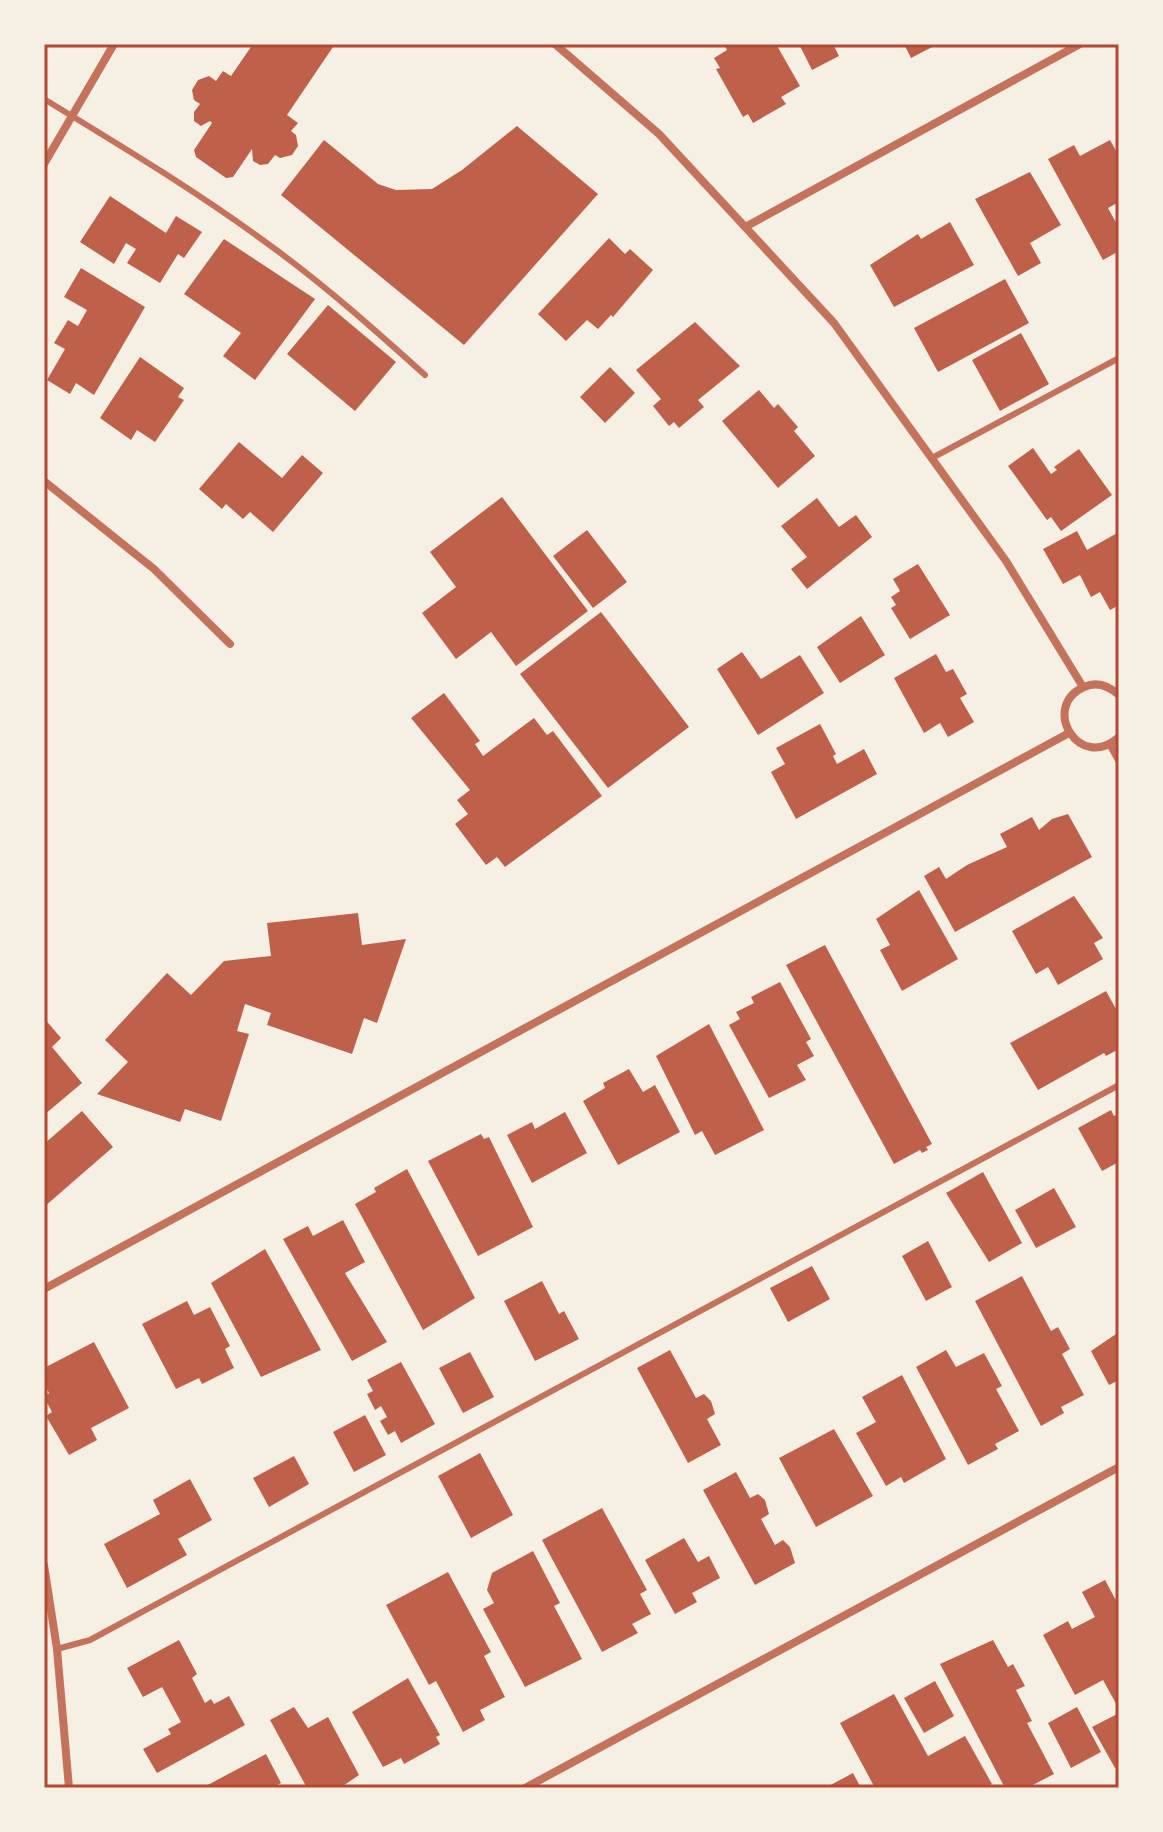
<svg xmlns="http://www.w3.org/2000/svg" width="1163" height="1832" font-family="Bitter,serif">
<rect width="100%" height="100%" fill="#f6efe4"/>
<path fill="#bf614a" d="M 253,44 L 335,44 L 287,115 L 298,123 L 291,131 L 296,135 L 298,146 L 292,155 L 280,158 L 275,155 L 268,164 L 260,165 L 253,161 L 252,149 L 233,177 L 226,178 L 196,157 L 194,150 L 212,123 L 210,121 L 201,126 L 194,121 L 194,112 L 200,104 L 194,100 L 192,90 L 198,80 L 209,76 L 216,81 L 223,71 L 231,76 Z
M 724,44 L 776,44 L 800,86 L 781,97 L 786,104 L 753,123 L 748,114 L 743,117 L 716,69 L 720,68 L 714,58 L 727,50 Z
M 799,44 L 833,44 L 839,56 L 812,70 Z
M 904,44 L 938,44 L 911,58 Z
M 517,126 L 598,194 L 464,345 L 281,195 L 324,140 L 378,184 L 396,190 L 432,189 L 462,170 Z
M 1110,140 L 1119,156 L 1119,202 L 1108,208 L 1119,228 L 1119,251 L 1103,260 L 1048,159 L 1074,145 L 1080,156 Z
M 1030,172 L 1061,225 L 1030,243 L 1041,263 L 1018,276 L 975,199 Z
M 110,196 L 166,233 L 176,216 L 202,232 L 184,258 L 178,254 L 160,283 L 127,263 L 136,249 L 126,243 L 114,264 L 80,242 Z
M 950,222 L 974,265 L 894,307 L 870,265 L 918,234 L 921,239 Z
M 609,238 L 625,254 L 630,249 L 653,270 L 613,317 L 611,315 L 598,329 L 587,320 L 566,341 L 538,314 Z
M 224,239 L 315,299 L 255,380 L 223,356 L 241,333 L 184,294 Z
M 81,268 L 145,307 L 94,395 L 76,383 L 70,394 L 47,380 L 65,349 L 54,343 L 68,320 L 78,326 L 87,310 L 64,297 Z
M 1005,279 L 1029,323 L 938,372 L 914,328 Z
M 328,305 L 396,362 L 355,411 L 287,354 Z
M 695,322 L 740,366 L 698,400 L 704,407 L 679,428 L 674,422 L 669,426 L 653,406 L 661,399 L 636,370 Z
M 1021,333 L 1049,384 L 1000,411 L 972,360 Z
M 140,357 L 184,388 L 178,397 L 184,400 L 155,442 L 137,430 L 131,440 L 100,418 Z
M 610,367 L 635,393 L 605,423 L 580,397 Z
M 759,390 L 774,408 L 778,404 L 798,427 L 794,431 L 815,456 L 778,488 L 722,421 Z
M 239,442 L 282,478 L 302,455 L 323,473 L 273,532 L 250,512 L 243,519 L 226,504 L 222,509 L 199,489 Z
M 1033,448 L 1051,474 L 1057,470 L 1054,467 L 1079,449 L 1112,495 L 1061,531 L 1051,517 L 1047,520 L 1008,466 Z
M 502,497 L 588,611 L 516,666 L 491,632 L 456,659 L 422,613 L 456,587 L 430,552 Z
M 817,498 L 839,527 L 856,515 L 872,537 L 807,589 L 791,569 L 807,557 L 781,526 Z
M 587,530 L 627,582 L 593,608 L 553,556 Z
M 1077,531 L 1087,550 L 1119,532 L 1119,605 L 1110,610 L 1100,592 L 1091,597 L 1080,575 L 1063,584 L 1043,549 Z
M 918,564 L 950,615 L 910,639 L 891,608 L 896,605 L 891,597 L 900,591 L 893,579 Z
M 601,612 L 689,727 L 608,788 L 520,674 Z
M 861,616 L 885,655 L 840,683 L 817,647 Z
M 742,652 L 761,679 L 800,655 L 824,693 L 758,735 L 717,669 Z
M 936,654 L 946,672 L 953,669 L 967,694 L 960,698 L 974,722 L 948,737 L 940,723 L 924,733 L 894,678 Z
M 444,693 L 480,741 L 475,744 L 483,756 L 534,718 L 547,735 L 553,731 L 602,796 L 505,867 L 497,857 L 486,865 L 455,824 L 468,814 L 457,800 L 470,790 L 411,718 Z
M 820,724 L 836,754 L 833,756 L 837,764 L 864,749 L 877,774 L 796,819 L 771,772 L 785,764 L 776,748 Z
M 1068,814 L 1092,857 L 955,932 L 924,876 L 939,867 L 946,879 L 967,865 L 1007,847 L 1000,834 L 1032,817 L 1039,830 L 1052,819 Z
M 919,890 L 958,959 L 902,991 L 880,950 L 890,945 L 876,919 Z
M 1074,896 L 1103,938 L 1094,943 L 1103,959 L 1058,985 L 1048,967 L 1036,974 L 1012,931 Z
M 358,913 L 362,945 L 406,939 L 377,1023 L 364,1018 L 352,1054 L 267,1025 L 271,1013 L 245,1004 L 237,1031 L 249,1034 L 221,1121 L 185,1109 L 180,1122 L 97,1094 L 128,1062 L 105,1040 L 167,973 L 191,995 L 224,961 L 271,956 L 267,923 Z
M 825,945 L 932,1144 L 926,1147 L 928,1150 L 922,1153 L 920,1150 L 894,1164 L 786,965 Z
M 780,982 L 811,1039 L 806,1042 L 814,1056 L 797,1065 L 806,1080 L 769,1098 L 729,1025 L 740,1019 L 736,1012 L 754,1003 L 751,997 Z
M 1106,991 L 1116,1009 L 1119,1007 L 1119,1049 L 1106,1056 L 1104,1053 L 1038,1090 L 1010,1043 Z
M 44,1018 L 61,1038 L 52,1047 L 82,1083 L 44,1115 Z
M 709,1024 L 764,1130 L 715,1155 L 702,1131 L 695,1135 L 656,1056 Z
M 629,1069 L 643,1092 L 655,1085 L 680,1132 L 618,1165 L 583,1101 L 605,1088 L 603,1083 Z
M 1111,1110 L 1114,1116 L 1119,1114 L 1119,1162 L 1102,1171 L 1078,1128 Z
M 82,1111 L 113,1147 L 44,1207 L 44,1144 Z
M 565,1112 L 587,1153 L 532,1183 L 507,1135 L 532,1122 L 535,1129 Z
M 481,1134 L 484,1139 L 489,1137 L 533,1227 L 478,1256 L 428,1161 Z
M 407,1169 L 475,1298 L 423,1330 L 355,1204 L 376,1192 L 374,1188 Z
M 983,1172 L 1022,1243 L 989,1262 L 946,1193 Z
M 1054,1188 L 1076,1227 L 1036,1248 L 1015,1210 Z
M 343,1220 L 365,1262 L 345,1273 L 387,1342 L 352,1361 L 283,1239 L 308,1226 L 313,1236 Z
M 928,1241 L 952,1287 L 926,1301 L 902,1256 Z
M 265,1249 L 321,1350 L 261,1377 L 211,1283 Z
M 812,1266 L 830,1299 L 788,1322 L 770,1288 Z
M 1022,1276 L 1051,1331 L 1058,1327 L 1070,1349 L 1062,1354 L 1084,1395 L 1061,1407 L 1064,1413 L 1041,1426 L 975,1301 Z
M 542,1281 L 559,1314 L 564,1311 L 579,1339 L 535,1361 L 504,1301 Z
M 187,1301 L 194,1315 L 210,1307 L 230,1346 L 225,1349 L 234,1368 L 202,1384 L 199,1378 L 176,1389 L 142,1324 Z
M 1119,1332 L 1119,1380 L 1109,1385 L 1091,1351 Z
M 94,1342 L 129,1408 L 91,1428 L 97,1440 L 69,1455 L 46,1416 L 52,1412 L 44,1397 L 49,1393 L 44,1384 L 44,1368 Z
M 670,1350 L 696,1398 L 704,1394 L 711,1401 L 715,1414 L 707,1419 L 721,1445 L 688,1463 L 637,1368 Z
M 946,1350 L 956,1367 L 984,1353 L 1002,1386 L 996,1389 L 1019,1431 L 995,1444 L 998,1449 L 968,1465 L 916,1367 Z
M 470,1352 L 494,1397 L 463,1413 L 439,1368 Z
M 401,1362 L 435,1424 L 401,1443 L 395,1431 L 388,1435 L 380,1421 L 387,1417 L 381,1406 L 375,1410 L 367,1394 L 373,1391 L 367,1380 Z
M 902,1375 L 946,1459 L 904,1483 L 901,1477 L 886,1486 L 856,1433 L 876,1422 L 862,1397 Z
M 365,1415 L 386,1455 L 354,1472 L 333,1432 Z
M 834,1429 L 873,1496 L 816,1527 L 779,1458 Z
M 480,1453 L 513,1515 L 471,1538 L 438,1476 Z
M 294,1456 L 309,1484 L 269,1507 L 253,1478 Z
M 736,1472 L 750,1498 L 758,1494 L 765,1500 L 769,1514 L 761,1519 L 775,1545 L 783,1540 L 790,1547 L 795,1563 L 755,1585 L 703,1490 Z
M 190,1479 L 212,1520 L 178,1539 L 187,1555 L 127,1588 L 104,1544 L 160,1514 L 153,1500 Z
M 602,1508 L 647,1590 L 640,1594 L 651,1614 L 632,1624 L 638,1633 L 602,1652 L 542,1540 Z
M 684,1538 L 698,1562 L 709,1556 L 720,1578 L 692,1593 L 697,1602 L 675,1614 L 645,1560 Z
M 533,1551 L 560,1603 L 554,1606 L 582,1659 L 525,1687 L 483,1609 L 494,1603 L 487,1590 L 492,1573 Z
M 448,1572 L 491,1652 L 484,1656 L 505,1697 L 480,1710 L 485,1720 L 463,1732 L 436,1681 L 429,1685 L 386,1605 Z
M 1105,1580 L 1119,1606 L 1119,1709 L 1103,1680 L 1075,1695 L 1043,1635 L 1068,1621 L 1072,1629 L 1095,1617 L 1082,1592 Z
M 179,1640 L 197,1674 L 192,1678 L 205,1703 L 211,1699 L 214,1704 L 229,1696 L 245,1725 L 157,1773 L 143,1749 L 171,1734 L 168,1729 L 181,1722 L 162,1687 L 143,1697 L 127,1668 Z
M 993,1640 L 1008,1667 L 1013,1664 L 1025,1686 L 1016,1690 L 1032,1721 L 1027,1723 L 1054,1774 L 1027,1788 L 1005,1788 L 940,1664 Z
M 408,1678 L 440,1735 L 436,1737 L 440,1744 L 404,1764 L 401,1758 L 383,1767 L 352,1712 Z
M 935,1681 L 954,1716 L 924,1733 L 904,1698 Z
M 894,1694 L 928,1756 L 965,1736 L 992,1784 L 983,1788 L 875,1788 L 840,1723 Z
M 294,1707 L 308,1728 L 328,1717 L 359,1775 L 340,1788 L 307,1788 L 270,1720 Z
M 1077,1707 L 1101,1752 L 1071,1768 L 1048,1723 Z
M 1119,1713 L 1119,1766 L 1115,1768 L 1092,1727 Z
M 266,1754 L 281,1783 L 272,1788 L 202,1788 Z
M 853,1773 L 861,1788 L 825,1788 Z"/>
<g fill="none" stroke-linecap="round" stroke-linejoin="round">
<path stroke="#c5725c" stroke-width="6" d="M 44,99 C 123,147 201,194 275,249 C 328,288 376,331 425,375
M 932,458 L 1119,358
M 57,1649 L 90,1640 L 1119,1085"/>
<path stroke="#c5725c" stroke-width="8" d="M 555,44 L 659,134 L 834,323 L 1006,561 L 1083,687
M 44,164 L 114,44
M 747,226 L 1080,44
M 44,481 L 154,569 L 230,644
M 1119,695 C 1109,686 1097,681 1084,687 C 1040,706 1079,773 1119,737
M 1110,744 L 1119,760
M 44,1289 L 1069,733
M 44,1565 L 57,1649 L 69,1788
M 525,1788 L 1119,1467"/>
</g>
<rect width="1163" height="1832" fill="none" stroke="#f6efe4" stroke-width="92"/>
<rect x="46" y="46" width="1071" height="1740" fill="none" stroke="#b5482f" stroke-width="3"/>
</svg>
